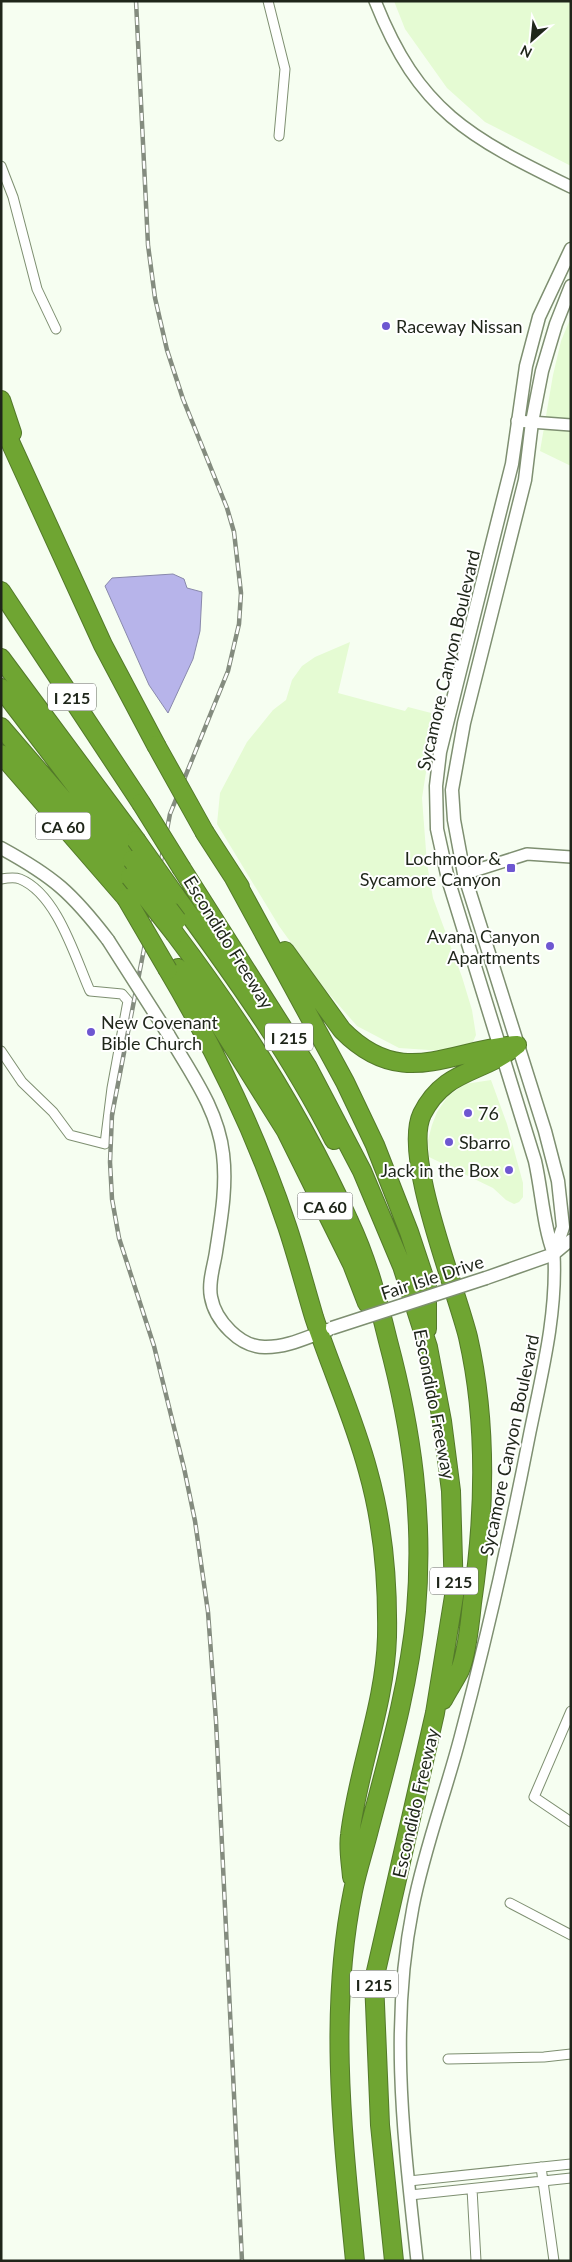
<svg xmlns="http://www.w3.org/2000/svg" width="572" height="2262" font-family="Lato,sans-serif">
<rect width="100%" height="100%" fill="#f6fef1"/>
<path fill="#e5fbd3" d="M 394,1 L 571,1 L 571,166 L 485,122 L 447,88 L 405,29 Z
M 571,317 L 571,466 L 540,451 L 553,375 L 561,341 Z
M 350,642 L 338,693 L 405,711 L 408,707 L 435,714 L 422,798 L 427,864 L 433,898 L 462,977 L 472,1010 L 476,1035 L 473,1042 L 444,1051 L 399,1048 L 357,1026 L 323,987 L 279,926 L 217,824 L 220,793 L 247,742 L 273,710 L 286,700 L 292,680 L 302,666 L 315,657 Z
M 491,1080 L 507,1124 L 523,1183 L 523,1197 L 519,1202 L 514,1204 L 506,1200 L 493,1188 L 429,1157 L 428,1140 L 432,1125 L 437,1112 L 448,1096 L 465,1084 Z"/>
<path fill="#b7b4ea" stroke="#8989ac" d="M 173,574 L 184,579 L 187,588 L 202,592 L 200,631 L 193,659 L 168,713 L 149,685 L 105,586 L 112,578 Z"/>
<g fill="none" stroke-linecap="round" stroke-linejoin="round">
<defs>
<path id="minor" d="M 268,1 L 285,69 L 279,136
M 1,166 L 13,197 L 37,289 L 56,329
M 1,879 C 7,878 15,877 20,879 C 57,894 75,957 90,991 L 122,994 L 128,1001 L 112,1088 L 105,1144 L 70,1135 L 53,1112 L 22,1082 L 1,1051
M 571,1711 L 534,1797 L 571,1822
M 510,1903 L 571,1935
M 448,2059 L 544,2057 L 571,2054
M 541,2167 L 554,2261
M 409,2181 L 571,2164
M 472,2189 L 476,2261
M 410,2195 L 571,2178"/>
<path id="tertiary" d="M 375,1 C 419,112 469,137 571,187
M 517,421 L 571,425
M 464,874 L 527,854 L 571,857
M 554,1254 L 571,1240
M 417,2261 C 404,2140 389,2028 413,1907 C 424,1850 445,1795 460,1738 C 487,1637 510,1535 530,1432 C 542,1373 557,1315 554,1254"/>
<path id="secondary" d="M 1,848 C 54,877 72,893 108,940
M 168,1034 C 190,1072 218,1109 223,1154 C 227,1187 221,1219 216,1252 C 214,1266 208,1282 211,1297 C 215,1320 240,1348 266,1347 C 288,1347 307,1337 328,1330
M 554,1254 C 543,1225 542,1192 535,1161 L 448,879 L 437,829 L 436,786 L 440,752 L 457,683 L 512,464 L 526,366 L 539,317 L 571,249
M 554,1254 L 563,1227 L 558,1181 L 545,1131 L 464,874 L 454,820 L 452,790 L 464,723 L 525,480 L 532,422 L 542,371 L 556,324 L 571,286
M 486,1278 L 554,1254"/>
<path id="motorway" d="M 1,400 L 12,433
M 1,422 L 103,645 L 156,745
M 1,591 L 141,803
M 1,658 L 136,840
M 1,688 L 132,860
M 1,727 L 130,877
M 1,754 L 126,898
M 205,833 L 240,887
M 182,869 L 307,1066 L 362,1171 L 402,1266 L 428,1347 L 442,1421 L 451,1491 L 454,1596 L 435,1713 L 374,1980 L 380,2125 L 394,2261
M 234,878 L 345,1082 L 375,1145 L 409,1232 L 427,1286 L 427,1329
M 175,895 C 232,973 290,1053 334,1140
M 175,934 C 243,1024 303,1118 349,1221 C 367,1259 378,1300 388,1341 C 412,1431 424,1517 416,1611 C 409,1686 388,1758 369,1830 C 364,1850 357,1871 353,1891 C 328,2014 343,2138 355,2261
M 285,951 L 342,1030 C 402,1091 448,1050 517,1045
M 178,968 L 217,1021 L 286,1131 L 352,1264 L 367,1303
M 168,970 C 216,1051 257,1136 287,1226 C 297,1256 305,1287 314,1317 C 331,1369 354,1418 368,1471 C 383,1524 388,1582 387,1637 C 385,1705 358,1768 350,1835 C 348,1848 351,1864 352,1877
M 443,1700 C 448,1690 455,1680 460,1670 C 467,1653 470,1623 472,1603 C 485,1515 488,1425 468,1337 C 456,1288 402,1156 422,1114 C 445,1068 483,1074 517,1045"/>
</defs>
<use href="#minor" stroke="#7e8f71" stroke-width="11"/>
<use href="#tertiary" stroke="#7e8f71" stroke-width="14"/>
<use href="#secondary" stroke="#7e8f71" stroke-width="15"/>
<use href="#motorway" stroke="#53792a" stroke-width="20"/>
<use href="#minor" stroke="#fff" stroke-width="9"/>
<use href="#tertiary" stroke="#fff" stroke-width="11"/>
<use href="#secondary" stroke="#fff" stroke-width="12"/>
<use href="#motorway" stroke="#6fa532" stroke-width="18"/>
<defs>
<path id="rail" d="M 136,1 L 148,245 L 155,298 L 167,350 L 183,399 L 227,508 L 234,532 L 241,593 L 239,624 L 228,671 L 170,814 L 112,1115 L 110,1162 L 112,1199 L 119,1238 L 154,1346 L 184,1468 L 195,1521 L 208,1612 L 216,1721 L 242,2261"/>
</defs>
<use href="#rail" stroke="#848c7f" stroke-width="4.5"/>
<use href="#rail" stroke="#fff" stroke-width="2.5" stroke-dasharray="8" stroke-linecap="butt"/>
<defs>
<path id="secondary-bridge" d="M 108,940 L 168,1034
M 332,1328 L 486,1278"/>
<path id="motorway-bridge" d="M 156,745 L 205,833
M 141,803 L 182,869
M 136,840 L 175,895
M 132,860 L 177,920
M 130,877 L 175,934
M 126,898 L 168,970"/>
</defs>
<use href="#secondary-bridge" stroke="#7e8f71" stroke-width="15" stroke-linecap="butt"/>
<use href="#motorway-bridge" stroke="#53792a" stroke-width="20" stroke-linecap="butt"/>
<use href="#secondary-bridge" stroke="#fff" stroke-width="12"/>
<use href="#motorway-bridge" stroke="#6fa532" stroke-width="18"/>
</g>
<g fill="#6e57d1" stroke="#fff" stroke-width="2">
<circle cx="386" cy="326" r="5"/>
<rect x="506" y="863" width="10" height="10" rx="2.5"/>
<circle cx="550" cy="946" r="5"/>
<circle cx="91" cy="1032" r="5"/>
<circle cx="468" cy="1113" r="5"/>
<circle cx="449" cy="1142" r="5"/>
<circle cx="509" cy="1170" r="5"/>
</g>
<g text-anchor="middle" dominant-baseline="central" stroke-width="4" stroke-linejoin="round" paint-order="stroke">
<g fill="#fff" stroke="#62675f" stroke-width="1">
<rect x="48" y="683.5" width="48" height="27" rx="4"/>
<rect x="35.5" y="812.5" width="55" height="27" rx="4"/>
<rect x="265" y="1023.5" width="48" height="27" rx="4"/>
<rect x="297.5" y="1192.5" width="55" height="27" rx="4"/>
<rect x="430" y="1567.5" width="48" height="27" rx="4"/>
<rect x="350" y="1970.5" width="48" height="27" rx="4"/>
</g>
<g font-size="16" font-weight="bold" fill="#1f261a">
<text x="72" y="697">I 215</text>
<text x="63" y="826">CA 60</text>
<text x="289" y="1037">I 215</text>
<text x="325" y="1206">CA 60</text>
<text x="454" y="1581">I 215</text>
<text x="374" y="1984">I 215</text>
</g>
<g font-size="18" fill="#1f261a" stroke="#fff" text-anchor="start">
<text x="396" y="326">Raceway Nissan</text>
<text x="501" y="858" text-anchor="end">Lochmoor &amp;<tspan x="501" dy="21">Sycamore Canyon</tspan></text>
<text x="540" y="936" text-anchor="end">Avana Canyon<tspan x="540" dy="21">Apartments</tspan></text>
<text x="101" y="1022">New Covenant<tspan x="101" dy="21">Bible Church</tspan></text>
<text x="478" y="1113">76</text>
<text x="459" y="1142">Sbarro</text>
<text x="499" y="1170" text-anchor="end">Jack in the Box</text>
</g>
<g font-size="18" fill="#1f261a" stroke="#fff">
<text transform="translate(448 660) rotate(-77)">Sycamore Canyon Boulevard</text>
<text transform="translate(229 942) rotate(58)">Escondido Freeway</text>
<text transform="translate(432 1277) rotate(-18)">Fair Isle Drive</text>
<text transform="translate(435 1404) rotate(79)">Escondido Freeway</text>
<text transform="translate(509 1445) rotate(-78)">Sycamore Canyon Boulevard</text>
<text transform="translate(415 1803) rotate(-77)">Escondido Freeway</text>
</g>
</g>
<rect width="572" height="2262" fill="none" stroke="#1f261a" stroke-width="5"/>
<g transform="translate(532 40) rotate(207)" stroke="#ffffff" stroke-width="4" paint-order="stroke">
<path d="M0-4L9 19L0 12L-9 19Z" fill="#1f261a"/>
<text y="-8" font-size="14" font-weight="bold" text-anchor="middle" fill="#1f261a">N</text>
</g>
</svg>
